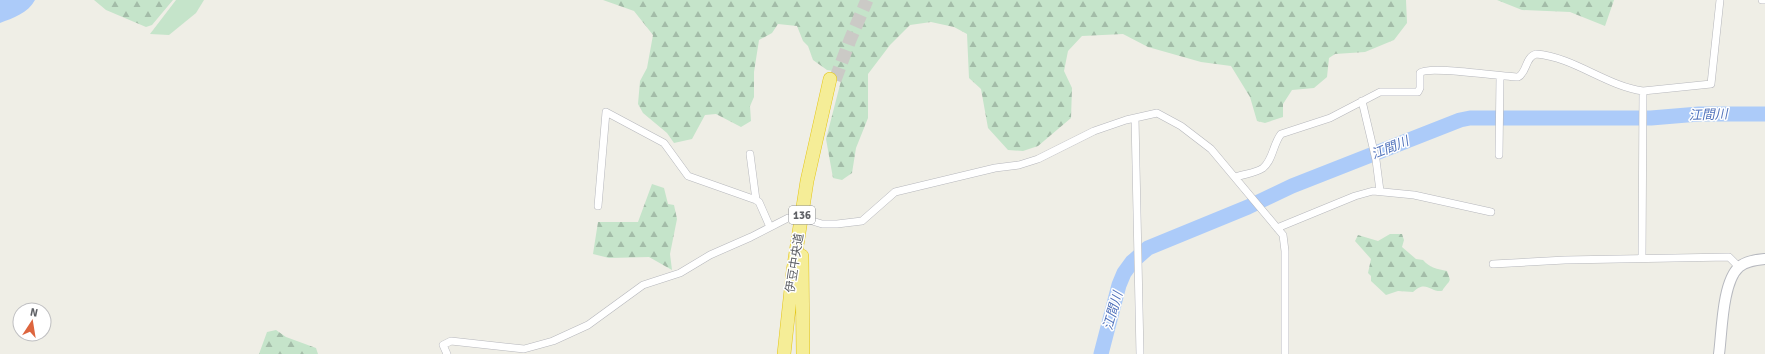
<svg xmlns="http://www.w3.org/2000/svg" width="1765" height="354" font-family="Signika,'Noto Sans JP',sans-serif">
<defs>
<pattern id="forest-firs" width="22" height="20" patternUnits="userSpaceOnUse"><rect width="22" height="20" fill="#c5e4ca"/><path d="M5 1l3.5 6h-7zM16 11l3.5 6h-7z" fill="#a3bca8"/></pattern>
</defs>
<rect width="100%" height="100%" fill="#efeee6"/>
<path fill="#c5e4ca" d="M 176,0 L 204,0 L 196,13 L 169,35 L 150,34 Z"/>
<path fill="url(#forest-firs)" d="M 94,0 L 173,0 L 152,25 L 146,27 L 106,10 Z
M 603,0 L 1406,0 L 1407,23 L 1394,40 L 1365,52 L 1335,54 L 1329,58 L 1327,77 L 1314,88 L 1292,90 L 1283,104 L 1283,117 L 1265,123 L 1257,121 L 1250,97 L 1231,66 L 1201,62 L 1148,47 L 1123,34 L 1082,36 L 1068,51 L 1064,71 L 1072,88 L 1071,118 L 1038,146 L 1023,151 L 1008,150 L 988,128 L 981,89 L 969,78 L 967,34 L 954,27 L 931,22 L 910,25 L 890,45 L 868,74 L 868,118 L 856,148 L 852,173 L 842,180 L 833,178 L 826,139 L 842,77 L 839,72 L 827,70 L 813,60 L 808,46 L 803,41 L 797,26 L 778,24 L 772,33 L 759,40 L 754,72 L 754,97 L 750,106 L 751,121 L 741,127 L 716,114 L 705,115 L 692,139 L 674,143 L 667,133 L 643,113 L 638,104 L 640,81 L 647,68 L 653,35 L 634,11 Z
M 1497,0 L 1614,0 L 1605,26 L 1570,12 L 1522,10 Z
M 652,184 L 664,188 L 668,204 L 674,205 L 677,219 L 670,254 L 672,270 L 649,257 L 609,258 L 593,254 L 598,222 L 638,222 Z
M 1390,234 L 1402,234 L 1404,240 L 1402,247 L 1416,259 L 1423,260 C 1430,268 1437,269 1447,271 C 1451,282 1451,279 1444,288 C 1442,290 1444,291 1440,291 C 1430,291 1425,280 1413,292 L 1398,291 L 1386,295 L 1371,281 L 1371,276 L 1368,273 L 1371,259 L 1355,241 L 1358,235 L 1378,241 Z
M 276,330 L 286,337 L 316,348 L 318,354 L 259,354 L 267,332 Z"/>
<path fill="#accbf9" d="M 0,0 L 35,0 C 28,13 13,18 0,23 Z"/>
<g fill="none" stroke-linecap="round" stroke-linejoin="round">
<path stroke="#accbf9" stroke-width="15" d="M 1101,354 L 1119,285 L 1124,273 L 1132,262 L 1148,248 L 1248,207 L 1292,186 L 1460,120 L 1470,118 L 1651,118 L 1699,114 L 1765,114"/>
<path stroke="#cbcac6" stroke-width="13" stroke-dasharray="13 6" stroke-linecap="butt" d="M 835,80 L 850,40 L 867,0"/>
<defs>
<path id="street" d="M 1762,0 L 1765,0
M 1362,101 L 1376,160 L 1380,191
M 1135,118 L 1140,354
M 750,154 L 756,200
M 1499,155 L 1500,77
M 1236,177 C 1244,174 1256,173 1263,168 C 1273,160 1273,144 1281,134 L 1330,118 L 1380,92 L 1418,92 L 1420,88 L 1420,73 C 1428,65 1502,77 1518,77 C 1527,73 1525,57 1536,54 C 1574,57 1606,86 1643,91 L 1711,84 L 1720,0
M 598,206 L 606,112 L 664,143 L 688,176 L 756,200 L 759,202 L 770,227
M 809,220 L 822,224 L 837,224 L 862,221 L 895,192 L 995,168 L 1019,165 L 1038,159 L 1094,131 L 1126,120 L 1157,113 L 1181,126 L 1211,149 L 1283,235 L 1285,251 L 1285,354
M 1277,228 L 1355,196 L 1373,191 L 1414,195 L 1491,212
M 1642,258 L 1643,91
M 1493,264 L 1565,260 L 1729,257 L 1739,267
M 447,354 L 443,345 L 451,341 L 524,349 L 553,341 L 588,325 L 643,285 L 680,273 L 710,255 L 751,237 L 788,218 L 796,218"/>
<path id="secondary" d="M 1719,354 C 1722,333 1722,282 1739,267 C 1746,261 1756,260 1765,259"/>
<path id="highway" d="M 802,256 L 803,354
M 784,354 L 793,271 L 807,181 L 830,79"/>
</defs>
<use href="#street" stroke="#b6b7bc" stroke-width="8"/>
<use href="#secondary" stroke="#b7b9bf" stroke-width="12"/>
<use href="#highway" stroke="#e4c511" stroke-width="14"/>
<use href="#street" stroke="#fff" stroke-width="7"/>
<use href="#secondary" stroke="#fff" stroke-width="10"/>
<use href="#highway" stroke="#f5ed97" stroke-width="13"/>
</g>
<g text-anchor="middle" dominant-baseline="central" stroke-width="3" stroke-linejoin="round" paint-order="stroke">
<rect fill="#fff" stroke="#8e9093" stroke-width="1" x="789" y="206" width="26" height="18" rx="3"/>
<g font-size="11" font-weight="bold" fill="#5e6065">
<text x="802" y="215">136</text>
</g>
<g font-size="12" fill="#5e6065" stroke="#fff">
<text transform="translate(795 263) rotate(-81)">伊豆中央道</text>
</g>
<g font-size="13" font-style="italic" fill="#5072bb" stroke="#fff">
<text transform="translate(1708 115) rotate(-2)">江間川</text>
<text transform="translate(1390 148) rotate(-22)">江間川</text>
<text transform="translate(1113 311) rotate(-74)">江間川</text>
</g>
</g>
<g transform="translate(32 322) rotate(12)"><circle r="19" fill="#ffffff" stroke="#bfbfc1"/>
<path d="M0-3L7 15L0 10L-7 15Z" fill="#dd653e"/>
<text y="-6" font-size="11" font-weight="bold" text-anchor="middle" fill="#5e6065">N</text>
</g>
</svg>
